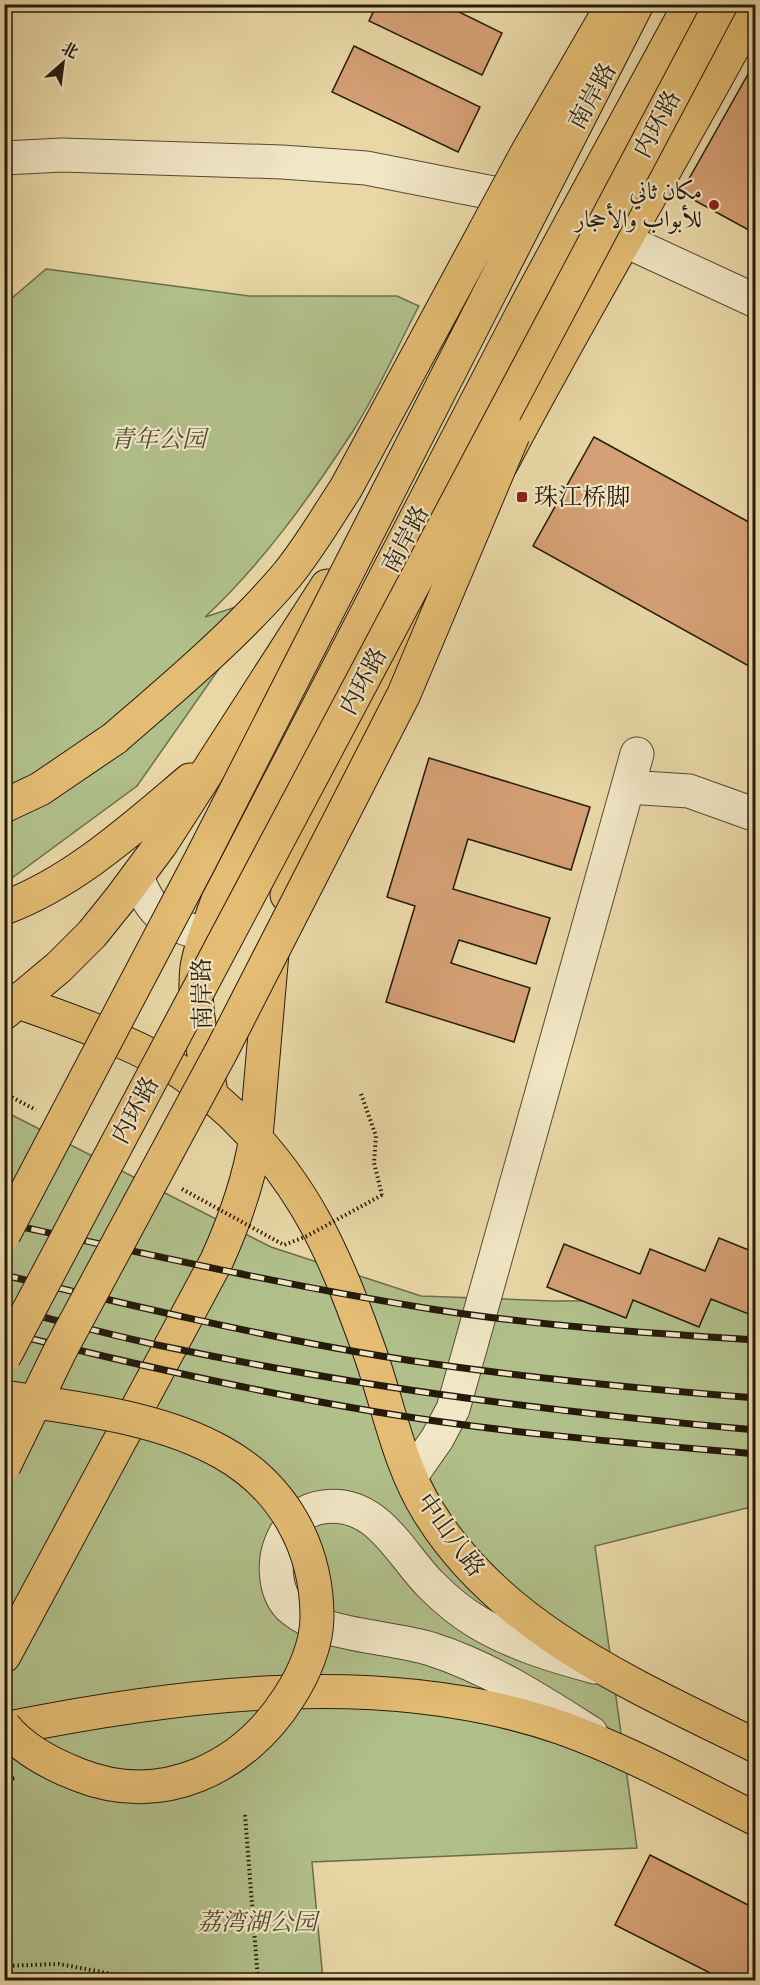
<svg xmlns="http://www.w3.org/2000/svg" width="760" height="1985" font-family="Alegreya,Amiri,'Noto Serif SC',serif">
<rect width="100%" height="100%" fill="#e9d8a6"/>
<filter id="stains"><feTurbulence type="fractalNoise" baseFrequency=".00333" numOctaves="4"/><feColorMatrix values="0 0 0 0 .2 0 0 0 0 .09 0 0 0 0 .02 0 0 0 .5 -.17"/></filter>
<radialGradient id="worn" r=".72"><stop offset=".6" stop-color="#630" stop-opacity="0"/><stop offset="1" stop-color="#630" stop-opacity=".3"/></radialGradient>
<path fill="#b1c08b" stroke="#6c6d4c" stroke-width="1.5" d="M 46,269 L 249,296 L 397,296 L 419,306 C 397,347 378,392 353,431 C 310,497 262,564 205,617 L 270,596 L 137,786 L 5,883 L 5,304 Z
M 4,1111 L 271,1247 L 421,1296 L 553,1301 L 755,1300 L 755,1506 L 595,1546 L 637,1848 L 312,1862 L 323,1980 L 5,1980 Z"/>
<path fill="#d5a075" stroke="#261a0d" stroke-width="1.5" d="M 377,4 L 443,4 L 502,33 L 482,75 L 369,21 Z
M 354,46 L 480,107 L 458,152 L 332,92 Z
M 756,60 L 756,234 L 681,193 Z
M 594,437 L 756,526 L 756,670 L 533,546 Z
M 429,758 L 590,807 L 571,870 L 468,839 L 453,889 L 550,918 L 536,964 L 459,940 L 451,963 L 530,988 L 514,1042 L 386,1002 L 415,906 L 387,897 Z
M 719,1238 L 756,1253 L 756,1317 L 711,1299 L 699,1327 L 633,1300 L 626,1318 L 547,1287 L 564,1244 L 640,1274 L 650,1249 L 705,1271 Z
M 650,1855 L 756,1909 L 756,1980 L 724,1980 L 615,1925 Z"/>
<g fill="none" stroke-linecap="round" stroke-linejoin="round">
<defs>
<path id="minor" d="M 4,158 L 62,155 L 282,162 L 366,168 L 493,193
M 626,241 L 756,301
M 628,787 L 689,791 L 756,815
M 137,877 C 152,915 166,925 205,934
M 411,1476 L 437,1439 L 453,1409 L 637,754
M 591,1733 C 539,1700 490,1668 431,1649 C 390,1636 326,1637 293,1610 C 274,1595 273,1563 281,1543 C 289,1523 302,1510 323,1507 C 377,1499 400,1554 431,1585 C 444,1598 462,1613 477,1622 C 514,1644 554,1656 595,1667"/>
<path id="major" d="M 502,463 C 583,308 674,159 756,5
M 287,895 L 317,825 L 419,623
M 4,908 C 74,882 133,828 190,780
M 18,1002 C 70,1020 123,1039 171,1066 C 193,1079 213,1097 232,1114 C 306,1185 335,1255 369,1350 C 388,1403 398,1463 428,1511 C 501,1630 636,1686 756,1746
M 4,1013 L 59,967 L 92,934 L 121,898 L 161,844 L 327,586
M 211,1093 C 205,1053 192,1008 197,967 C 201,944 210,922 218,900 L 532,295 L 690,4
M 4,1656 L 217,1260 C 235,1220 249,1181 256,1137 L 272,953
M 4,1729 C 182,1693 387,1667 562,1728 C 629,1752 692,1787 756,1819"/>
<path id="highway" d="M 4,806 L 40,789 L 115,738
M 4,998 L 18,1002"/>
</defs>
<use href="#minor" stroke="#574a33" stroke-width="35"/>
<use href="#major" stroke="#261a0d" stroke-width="35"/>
<use href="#highway" stroke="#261a0d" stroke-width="35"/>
<path stroke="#261a0d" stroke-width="4" stroke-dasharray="1.5 3" stroke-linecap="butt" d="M 361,1094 L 376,1136 L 374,1163 L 382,1195
M 4,1780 L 16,1778
M 245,1815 L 258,1980
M 4,1966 L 59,1964 L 144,1980"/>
<use href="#minor" stroke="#f1e6c5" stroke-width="33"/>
<use href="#major" stroke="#e4bc73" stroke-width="33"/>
<use href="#highway" stroke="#e4bc73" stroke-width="33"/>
<defs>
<path id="rail" d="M 4,1223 C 146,1254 288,1286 431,1309 C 538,1326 647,1333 756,1340
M 4,1275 C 129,1305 255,1335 381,1356 C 505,1376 631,1388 756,1398
M 4,1307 C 60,1321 116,1337 172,1348 C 364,1388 560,1413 756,1430
M 4,1332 C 128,1363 251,1391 377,1412 C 502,1433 629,1443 756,1454"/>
</defs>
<use href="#rail" stroke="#261a0d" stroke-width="7"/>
<use href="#rail" stroke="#f1e6c5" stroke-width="4.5" stroke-dasharray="14" stroke-linecap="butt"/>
<defs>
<path id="highway-bridge" d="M 115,738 C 175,686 236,635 287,575 C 309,548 327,517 346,488 L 528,151 L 613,4
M 4,1234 L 200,861 L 637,4
M 4,1357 L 721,4
M 4,1397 C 77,1409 158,1416 223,1453 C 283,1487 317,1547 317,1617 C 317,1644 304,1674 289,1697 C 244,1768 162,1808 79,1775 C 53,1765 22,1749 4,1726
M 4,1466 L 60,1351 L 222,1050 L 404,694 L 513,435"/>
</defs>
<use href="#highway-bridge" stroke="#261a0d" stroke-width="35" stroke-linecap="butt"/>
<path stroke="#261a0d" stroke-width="4" stroke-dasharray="1.5 3" stroke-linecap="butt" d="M 4,1093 L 36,1110
M 182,1189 L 284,1245 L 307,1236 L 382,1195"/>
<use href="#highway-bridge" stroke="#e4bc73" stroke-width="33"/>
</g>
<g fill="#8f2418" stroke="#f1e6c5" stroke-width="2">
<circle cx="714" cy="205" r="6"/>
<rect x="516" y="491" width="12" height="12" rx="3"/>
</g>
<g text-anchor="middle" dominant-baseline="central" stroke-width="4.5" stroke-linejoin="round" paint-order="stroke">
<g font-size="24" fill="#261a0d" stroke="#f1e6c5">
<text transform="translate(592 96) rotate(-61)">南岸路</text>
<text transform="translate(657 124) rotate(-62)">内环路</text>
<text transform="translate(405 539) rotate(-62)">南岸路</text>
<text transform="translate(363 681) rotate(-62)">内环路</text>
<text transform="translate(202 994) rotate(-91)">南岸路</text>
<text transform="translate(135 1110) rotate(-62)">内环路</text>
<text transform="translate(451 1535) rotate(54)">中山八路</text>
</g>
<g font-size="24" fill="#261a0d" stroke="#f1e6c5" text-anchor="end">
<text x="702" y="191">مكان ثاني<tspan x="702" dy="28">للأبواب والأحجار</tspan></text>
<text x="534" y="497" text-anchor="start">珠江桥脚</text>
</g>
<g font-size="24" font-style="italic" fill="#504c33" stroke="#f1e6c5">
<text x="158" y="439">青年公园</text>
<text x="257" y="1922">荔湾湖公园</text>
</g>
</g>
<rect width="760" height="1985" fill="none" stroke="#e9d8a6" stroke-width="24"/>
<rect x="6" y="6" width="748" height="1973" fill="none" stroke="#261a0d" stroke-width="3"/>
<rect x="12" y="12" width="736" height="1961" fill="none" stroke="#261a0d" stroke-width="1.5"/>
<g transform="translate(63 63) rotate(28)" stroke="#f1e6c5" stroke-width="4.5" paint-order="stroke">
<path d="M0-4.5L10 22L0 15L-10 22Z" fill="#261a0d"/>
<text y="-9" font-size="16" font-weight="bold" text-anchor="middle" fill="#261a0d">北</text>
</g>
<rect width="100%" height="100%" filter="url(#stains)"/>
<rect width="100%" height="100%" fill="url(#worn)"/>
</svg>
